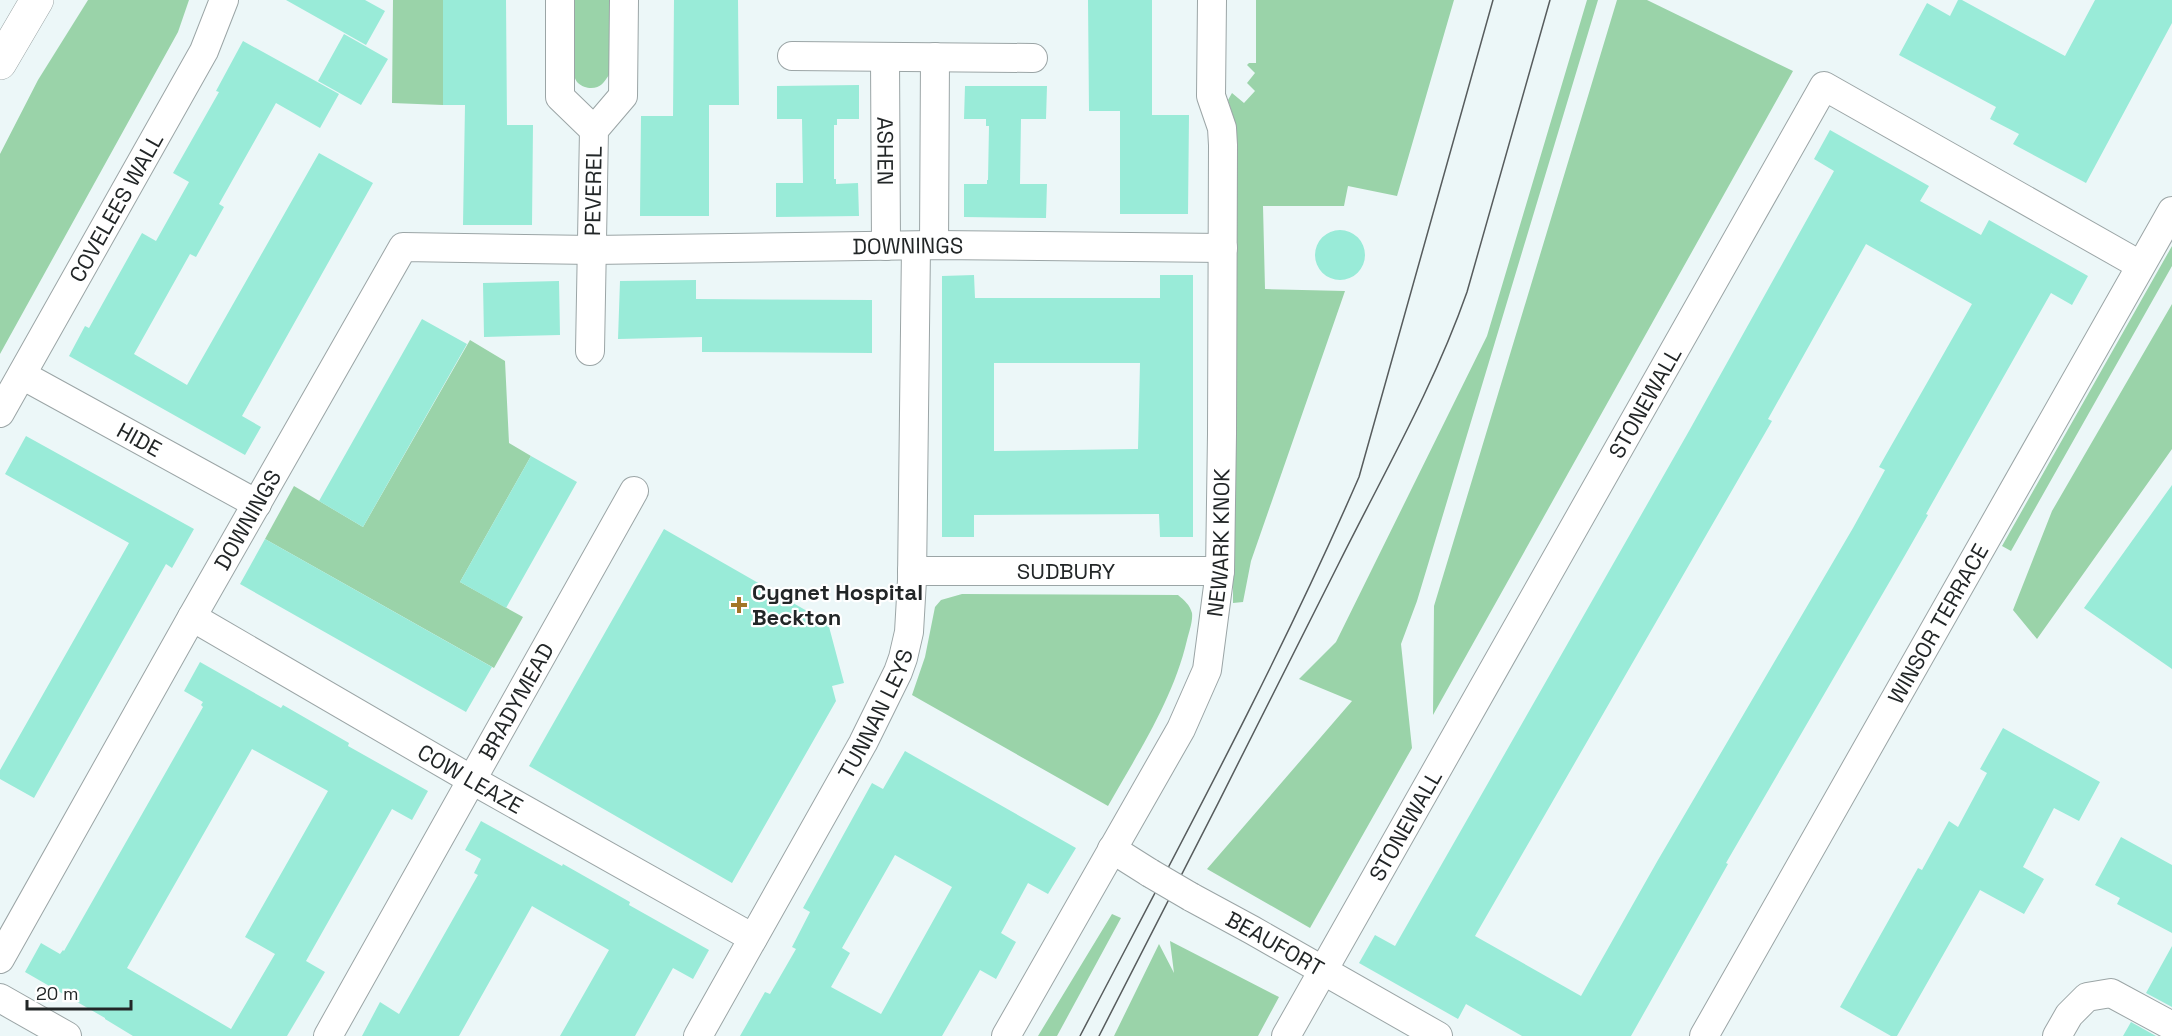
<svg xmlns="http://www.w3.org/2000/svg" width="2172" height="1036" font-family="'Space Grotesk',sans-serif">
<rect width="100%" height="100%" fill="#ecf7f8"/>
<path fill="#9ad3a9" d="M 88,0 L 189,0 L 178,32 L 0,354 L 0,154 L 38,80 Z
M 393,0 L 443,0 L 443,105 L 392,103 Z
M 572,0 L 609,0 L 609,75 C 604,82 601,88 591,88 C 587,88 581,86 578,83 C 567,71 572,17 572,0 Z
M 1256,0 L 1454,0 L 1397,196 L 1348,186 L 1344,206 L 1263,206 L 1265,289 L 1345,291 L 1251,561 L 1243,602 L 1233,603 L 1235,122 L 1228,100 L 1232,93 L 1244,103 L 1255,91 L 1247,83 L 1255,73 L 1247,65 L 1249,63 L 1256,63 Z
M 1587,0 L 1598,0 L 1417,601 L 1401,644 L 1412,748 L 1310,928 L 1207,869 L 1352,701 L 1299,679 L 1336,642 L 1487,336 Z
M 1617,0 L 1647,0 L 1793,71 L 1433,715 L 1434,606 Z
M 2172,246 L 2172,266 L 2011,551 L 2002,546 Z
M 2172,304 L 2172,449 L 2037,639 L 2013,610 L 2052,511 Z
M 470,340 L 505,361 L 509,443 L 531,456 L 460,582 L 523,617 L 494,668 L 265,539 L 294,486 L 363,527 Z
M 962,594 L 1178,595 C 1184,600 1190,605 1192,613 C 1193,621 1189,632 1187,640 C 1173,700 1138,753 1108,806 L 912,695 L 925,657 L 935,607 L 941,600 Z
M 1112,914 L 1121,918 L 1057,1036 L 1038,1036 Z
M 1170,941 L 1279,997 L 1258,1036 L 1114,1036 L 1159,944 L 1174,973 Z"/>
<path fill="#99ebd8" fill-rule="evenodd" d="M 286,0 L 365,0 L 385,11 L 366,45 Z
M 443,0 L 506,0 L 507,125 L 533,125 L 532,225 L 463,225 L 465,105 L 443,105 Z
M 674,0 L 738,0 L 739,105 L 709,105 L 709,216 L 640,216 L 641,116 L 673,116 Z
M 1088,0 L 1152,0 L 1152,115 L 1189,115 L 1188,214 L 1120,214 L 1120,111 L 1089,111 Z
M 1958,0 L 1962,0 L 2065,56 L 2095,0 L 2172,0 L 2172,23 L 2086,183 L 2013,144 L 2019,134 L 1990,119 L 1996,107 L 1899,55 L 1927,3 L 1950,16 Z
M 344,34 L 388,59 L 361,105 L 318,81 Z
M 243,41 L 339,94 L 320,128 L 276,103 L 219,204 L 224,207 L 196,257 L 190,254 L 134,354 L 187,385 L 319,153 L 373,183 L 242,416 L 261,427 L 245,455 L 69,356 L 85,326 L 89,328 L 142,233 L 156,241 L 189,182 L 173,173 L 219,92 L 216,91 Z
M 859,85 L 859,119 L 837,119 L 837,125 L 834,125 L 834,179 L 836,179 L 836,184 L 858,183 L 859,216 L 776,217 L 776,183 L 803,183 L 802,119 L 777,119 L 777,86 Z
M 965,86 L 1047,86 L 1046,119 L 1021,119 L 1020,184 L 1047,184 L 1046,218 L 964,217 L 964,184 L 987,184 L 987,180 L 988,180 L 989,126 L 986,126 L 986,119 L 964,119 Z
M 1830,130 L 1929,186 L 1920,201 L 1981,235 L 1989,220 L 2088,276 L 2072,305 L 2051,293 L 1926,514 L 1928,515 L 1904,557 L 1726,863 L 1728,864 L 1631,1036 L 1522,1036 L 1466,1004 L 1458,1019 L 1359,963 L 1375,935 L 1395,946 L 1689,431 L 1834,171 L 1814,159 ZM 1866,244 L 1972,304 L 1879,467 L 1885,470 L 1853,528 L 1658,860 L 1581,996 L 1475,936 L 1772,421 L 1768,419 Z
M1315 255a25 25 0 1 1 50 0a25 25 0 1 1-50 0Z
M 974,275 L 975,298 L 1160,298 L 1160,275 L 1193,275 L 1193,537 L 1160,537 L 1159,514 L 974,515 L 974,537 L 942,537 L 942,276 ZM 994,363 L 1140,363 L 1138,449 L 994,451 Z
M 696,280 L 696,299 L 872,300 L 872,353 L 702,352 L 702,337 L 618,339 L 620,281 Z
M 559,281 L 560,335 L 484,337 L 483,283 Z
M 422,319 L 467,344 L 363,527 L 319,501 Z
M 26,436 L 194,529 L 172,568 L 166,564 L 34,798 L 0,779 L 0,770 L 129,543 L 5,474 Z
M 531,456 L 577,482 L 506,608 L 460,582 Z
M 2172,485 L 2172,669 L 2084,608 Z
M 664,529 L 828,623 L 844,683 L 832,686 L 836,701 L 732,883 L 529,766 Z
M 265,539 L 492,667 L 466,712 L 240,584 Z
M 200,662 L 281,708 L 283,705 L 349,743 L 348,746 L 428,791 L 412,820 L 392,809 L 306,961 L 325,972 L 287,1036 L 133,1036 L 105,1019 L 105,1018 L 25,972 L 41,943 L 60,954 L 63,950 L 64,951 L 203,707 L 201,705 L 203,702 L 184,691 ZM 252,749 L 328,791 L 245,937 L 275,954 L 231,1029 L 127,968 Z
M 2003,728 L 2100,782 L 2079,821 L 2054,808 L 2023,867 L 2044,879 L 2024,914 L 1980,890 L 1897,1036 L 1891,1036 L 1840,1007 L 1918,868 L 1922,870 L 1949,821 L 1958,827 L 1987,773 L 1980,769 Z
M 905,751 L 1076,848 L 1048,894 L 1028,883 L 1001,933 L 1016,942 L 996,979 L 980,970 L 942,1036 L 740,1036 L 765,992 L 770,994 L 796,949 L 792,947 L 810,912 L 803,908 L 872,783 L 883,789 ZM 895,855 L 952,887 L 881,1014 L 831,987 L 850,953 L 842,948 Z
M 481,821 L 562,866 L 563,864 L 630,902 L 629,905 L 709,950 L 693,979 L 673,968 L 635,1036 L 560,1036 L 609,950 L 532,906 L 459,1036 L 362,1036 L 380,1002 L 399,1014 L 478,875 L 474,873 L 481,859 L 465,850 Z
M 2121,837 L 2172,865 L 2172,933 L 2117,904 L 2120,898 L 2095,885 Z
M 2172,946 L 2172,1007 L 2146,993 Z
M 2131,1022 L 2156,1036 L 2123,1036 Z"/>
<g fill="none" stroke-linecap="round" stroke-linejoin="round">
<defs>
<g id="minor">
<path d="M 560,0 L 560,97 L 594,130"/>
<path d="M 792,56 L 1033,58"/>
<path id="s1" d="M 885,57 L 886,246"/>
<path d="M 934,245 L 935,57"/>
<path id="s2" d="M 590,351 L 594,130 L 623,96 L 624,0"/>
<path id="s3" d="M 22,375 L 257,504"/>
<path id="s4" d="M 0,413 L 204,51 L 224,0"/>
<path id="s5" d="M 912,571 L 1220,571"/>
<path id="s6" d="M 192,617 L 472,780 L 753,938"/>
<path d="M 1112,849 L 1150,873"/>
<path id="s7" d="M 1191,897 L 1252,930 L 1438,1036"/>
<path id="s8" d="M 0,959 L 192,617 L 403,247 L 593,250 L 934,245 L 1223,248"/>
<path d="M 0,998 L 67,1036"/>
<path id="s9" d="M 328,1036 L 634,491"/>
<path id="s10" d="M 698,1036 L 863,743 L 898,672 L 903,658 L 909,632 L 912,580 L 916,246"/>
<path id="s11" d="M 1006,1036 L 1181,729 L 1207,670 L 1220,571 L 1222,434 L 1223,145 L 1222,128 L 1211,96 L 1212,0"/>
<path id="s12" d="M 1286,1036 L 1824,86 L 2140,265"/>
<path id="s13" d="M 1704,1036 L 2172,211"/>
<path d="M 2057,1036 L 2069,1015 L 2087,997 L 2111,993 L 2172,1026"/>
</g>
<path id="primary" d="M 0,63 L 37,0"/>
</defs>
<use href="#minor" stroke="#9ba5a6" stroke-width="30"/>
<use href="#primary" stroke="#9ba5a6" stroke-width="34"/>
<use href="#minor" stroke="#fff" stroke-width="28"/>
<use href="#primary" stroke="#fff" stroke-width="33"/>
<path stroke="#575c5d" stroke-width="1.5" d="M 1080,1036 C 1176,852 1276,668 1359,477 L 1493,0
M 1099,1036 C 1180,879 1260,721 1339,563 C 1384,473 1434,386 1467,292 L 1550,0"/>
<defs>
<path id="minor-bridge" d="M 1150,873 L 1191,897"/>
</defs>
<use href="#minor-bridge" stroke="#9ba5a6" stroke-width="30" stroke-linecap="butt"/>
<use href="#minor-bridge" stroke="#fff" stroke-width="28"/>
</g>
<path fill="#a37628" stroke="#fff" stroke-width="2" d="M736 596h6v6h6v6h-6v6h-6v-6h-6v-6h6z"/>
<g text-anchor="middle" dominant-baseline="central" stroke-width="4.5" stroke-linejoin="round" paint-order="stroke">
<g font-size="22" fill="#222627" stroke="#fff">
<text stroke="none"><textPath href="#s1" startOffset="94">ASHEN</textPath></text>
<text stroke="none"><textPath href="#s2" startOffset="160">PEVEREL</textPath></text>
<text stroke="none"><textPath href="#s4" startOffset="236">COVELEES WALL</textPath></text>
<text stroke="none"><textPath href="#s8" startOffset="1323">DOWNINGS</textPath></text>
<text stroke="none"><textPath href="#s12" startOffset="728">STONEWALL</textPath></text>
<text stroke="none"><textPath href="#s3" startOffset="134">HIDE</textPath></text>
<text stroke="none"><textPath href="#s8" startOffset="504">DOWNINGS</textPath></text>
<text stroke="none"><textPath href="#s11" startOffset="546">NEWARK KNOK</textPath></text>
<text stroke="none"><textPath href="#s5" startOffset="154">SUDBURY</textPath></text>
<text stroke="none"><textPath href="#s13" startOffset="474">WINSOR TERRACE</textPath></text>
<text stroke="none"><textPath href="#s9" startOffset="384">BRADYMEAD</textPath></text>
<text stroke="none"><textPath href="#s10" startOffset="368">TUNNAN LEYS</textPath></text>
<text stroke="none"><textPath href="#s6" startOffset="322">COW LEAZE</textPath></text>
<text stroke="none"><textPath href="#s12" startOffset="242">STONEWALL</textPath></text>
<text stroke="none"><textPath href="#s7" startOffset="96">BEAUFORT</textPath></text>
</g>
<g font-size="22" font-weight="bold" fill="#222627" stroke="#fff" text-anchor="start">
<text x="752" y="592">Cygnet Hospital<tspan x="752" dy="25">Beckton</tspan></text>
</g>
</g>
<path d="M27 1000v9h104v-9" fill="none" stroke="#222627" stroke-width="3"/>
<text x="36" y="1000" font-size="18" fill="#222627" stroke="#ffffff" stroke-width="4.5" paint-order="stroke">20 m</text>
</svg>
